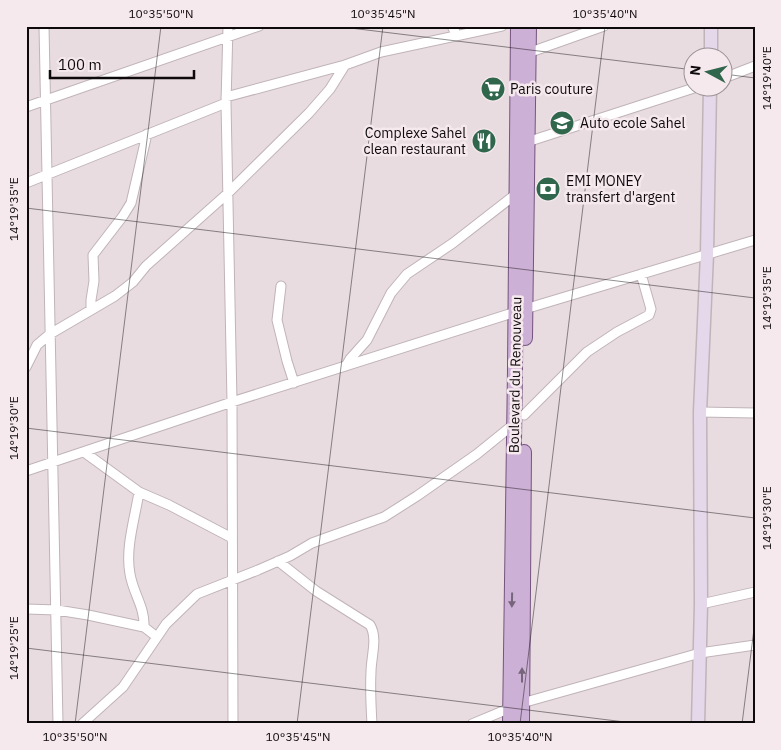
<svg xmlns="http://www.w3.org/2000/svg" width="781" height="750" font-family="'IBM Plex Sans',sans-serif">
<rect width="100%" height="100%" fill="#e8dce1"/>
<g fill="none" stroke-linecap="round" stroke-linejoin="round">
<defs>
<path id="street" d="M 44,26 L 58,724
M 228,26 L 226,103 L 232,402 L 233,724
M 452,26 L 457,36
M 528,53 L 604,26
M 724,78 L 755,66
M 226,97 L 345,65 L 381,52 L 502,26
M 26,107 L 259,26
M 527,142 L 694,88
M 26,183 L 226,103
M 281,286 L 277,320 L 287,361 L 294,383
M 91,310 L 91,300 L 94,281 L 93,255 L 123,216 L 131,203 L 147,134
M 346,366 L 350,359 L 367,340 L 391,293 L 407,274 L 453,243 L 516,194
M 26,367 L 37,345 L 50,334 L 115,296 L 133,282 L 146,266 L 228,193 L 309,113 L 330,89 L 345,65
M 700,412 L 755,413
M 524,415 L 587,352 L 617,332 L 649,315 L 651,309 L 641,274
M 84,452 L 139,492 L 169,505 L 232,538
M 26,471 L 232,402 L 525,309 L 755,240
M 139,492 C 135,518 125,548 130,574 C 133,593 145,607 144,627 L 157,637
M 278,561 L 316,591 L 370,625 C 378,638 371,657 371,672 C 370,689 371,707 372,724
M 701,604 L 755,592
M 26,609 L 57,610 L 88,615 L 144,627
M 82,724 L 123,687 L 166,624 L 197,594 L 258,570 L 290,556 L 312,543 L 384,517 L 417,496 L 477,454 L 514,424
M 472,724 L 522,703 L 700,653 L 755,645"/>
<path id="secondary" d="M 711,58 L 711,26
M 698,724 L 701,604 L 700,412 L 707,254 L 710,88"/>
<path id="primary" d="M 525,338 L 529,26
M 510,724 L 515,369 L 518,26
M 522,724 L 524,452"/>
</defs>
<use href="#street" stroke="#c0b4b8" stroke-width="11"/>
<use href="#secondary" stroke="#c0b4b8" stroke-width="15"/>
<use href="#primary" stroke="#75547e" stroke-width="16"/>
<use href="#street" stroke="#fff" stroke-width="9"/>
<use href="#secondary" stroke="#e6d8eb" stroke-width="12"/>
<use href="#primary" stroke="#cdb0d6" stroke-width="14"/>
</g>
<defs><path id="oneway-solid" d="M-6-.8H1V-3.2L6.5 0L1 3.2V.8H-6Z" transform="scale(1.25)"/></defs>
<g fill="#77657b">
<use href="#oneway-solid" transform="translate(512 600) rotate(91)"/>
<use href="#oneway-solid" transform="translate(522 675) rotate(-90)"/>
</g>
<path fill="none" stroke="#0e0a0c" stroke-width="1" stroke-opacity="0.45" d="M 334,26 L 694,70M 724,74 L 755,78M 26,208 L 755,298M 26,428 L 755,518M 26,648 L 641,724M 75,724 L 161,26M 297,724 L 383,26M 520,724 L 605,26M 742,724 L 755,621"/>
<defs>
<symbol id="supermarket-disc" viewBox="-11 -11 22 22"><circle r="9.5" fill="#2f664c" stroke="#f6e9ee"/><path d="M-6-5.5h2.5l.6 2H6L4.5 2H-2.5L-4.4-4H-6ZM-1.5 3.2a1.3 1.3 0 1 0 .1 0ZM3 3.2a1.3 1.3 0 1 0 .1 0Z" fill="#fff"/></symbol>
<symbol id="school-disc" viewBox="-11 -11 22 22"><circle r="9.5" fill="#2f664c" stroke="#f6e9ee"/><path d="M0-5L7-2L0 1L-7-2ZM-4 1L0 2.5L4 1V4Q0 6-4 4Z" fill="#fff"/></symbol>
<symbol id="restaurant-disc" viewBox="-11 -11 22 22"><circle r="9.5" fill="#2f664c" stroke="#f6e9ee"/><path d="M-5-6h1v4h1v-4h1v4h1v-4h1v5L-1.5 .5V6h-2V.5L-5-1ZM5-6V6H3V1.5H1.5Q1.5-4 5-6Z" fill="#fff"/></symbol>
<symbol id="bank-disc" viewBox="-11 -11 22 22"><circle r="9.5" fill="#2f664c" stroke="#f6e9ee"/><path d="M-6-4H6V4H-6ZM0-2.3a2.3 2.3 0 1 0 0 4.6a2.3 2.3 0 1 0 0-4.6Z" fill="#fff"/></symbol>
</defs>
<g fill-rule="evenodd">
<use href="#supermarket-disc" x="479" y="75" width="28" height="28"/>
<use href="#school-disc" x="548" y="109" width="28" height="28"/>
<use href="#restaurant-disc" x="470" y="127" width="28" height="28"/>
<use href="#bank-disc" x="534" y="175" width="28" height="28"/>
</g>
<g text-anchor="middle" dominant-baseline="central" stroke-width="5" stroke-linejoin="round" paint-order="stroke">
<g font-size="14" fill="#0e0a0c" stroke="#f6e9ee" text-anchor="start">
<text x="510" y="89">Paris couture</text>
<text x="580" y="123">Auto ecole Sahel</text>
<text x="466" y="133" text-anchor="end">Complexe Sahel<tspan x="466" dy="16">clean restaurant</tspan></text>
<text x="566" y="181">EMI MONEY<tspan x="566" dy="16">transfert d'argent</tspan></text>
</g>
<g font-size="14" fill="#0e0a0c" stroke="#f6e9ee">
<text transform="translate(515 375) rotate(-89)">Boulevard du Renouveau</text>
</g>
</g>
<rect width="781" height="750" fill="none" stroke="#f6e9ee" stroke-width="55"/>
<g transform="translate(708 72) rotate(277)"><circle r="24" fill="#f6e9ee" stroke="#999094"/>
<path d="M0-4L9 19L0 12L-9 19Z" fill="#2f664c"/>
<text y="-8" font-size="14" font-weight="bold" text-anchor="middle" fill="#0e0a0c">N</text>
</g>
<path d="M50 70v8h144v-8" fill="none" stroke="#0e0a0c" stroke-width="2.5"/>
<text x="58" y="70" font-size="15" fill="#0e0a0c" stroke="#f6e9ee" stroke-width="4" paint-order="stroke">100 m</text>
<rect x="28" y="28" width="726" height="694" fill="none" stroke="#0e0a0c" stroke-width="2"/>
<g font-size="12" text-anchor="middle" fill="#0e0a0c">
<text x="161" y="18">10°35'50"N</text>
<text x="383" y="18">10°35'45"N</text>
<text x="605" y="18">10°35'40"N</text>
<text transform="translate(767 78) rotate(-90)" y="4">14°19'40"E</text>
<text transform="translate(14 209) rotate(-90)" y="4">14°19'35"E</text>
<text transform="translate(767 298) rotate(-90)" y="4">14°19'35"E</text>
<text transform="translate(14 428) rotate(-90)" y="4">14°19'30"E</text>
<text transform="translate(767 518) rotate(-90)" y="4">14°19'30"E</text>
<text transform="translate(14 648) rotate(-90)" y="4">14°19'25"E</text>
<text x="75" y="741">10°35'50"N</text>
<text x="298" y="741">10°35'45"N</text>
<text x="520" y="741">10°35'40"N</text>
</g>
</svg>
